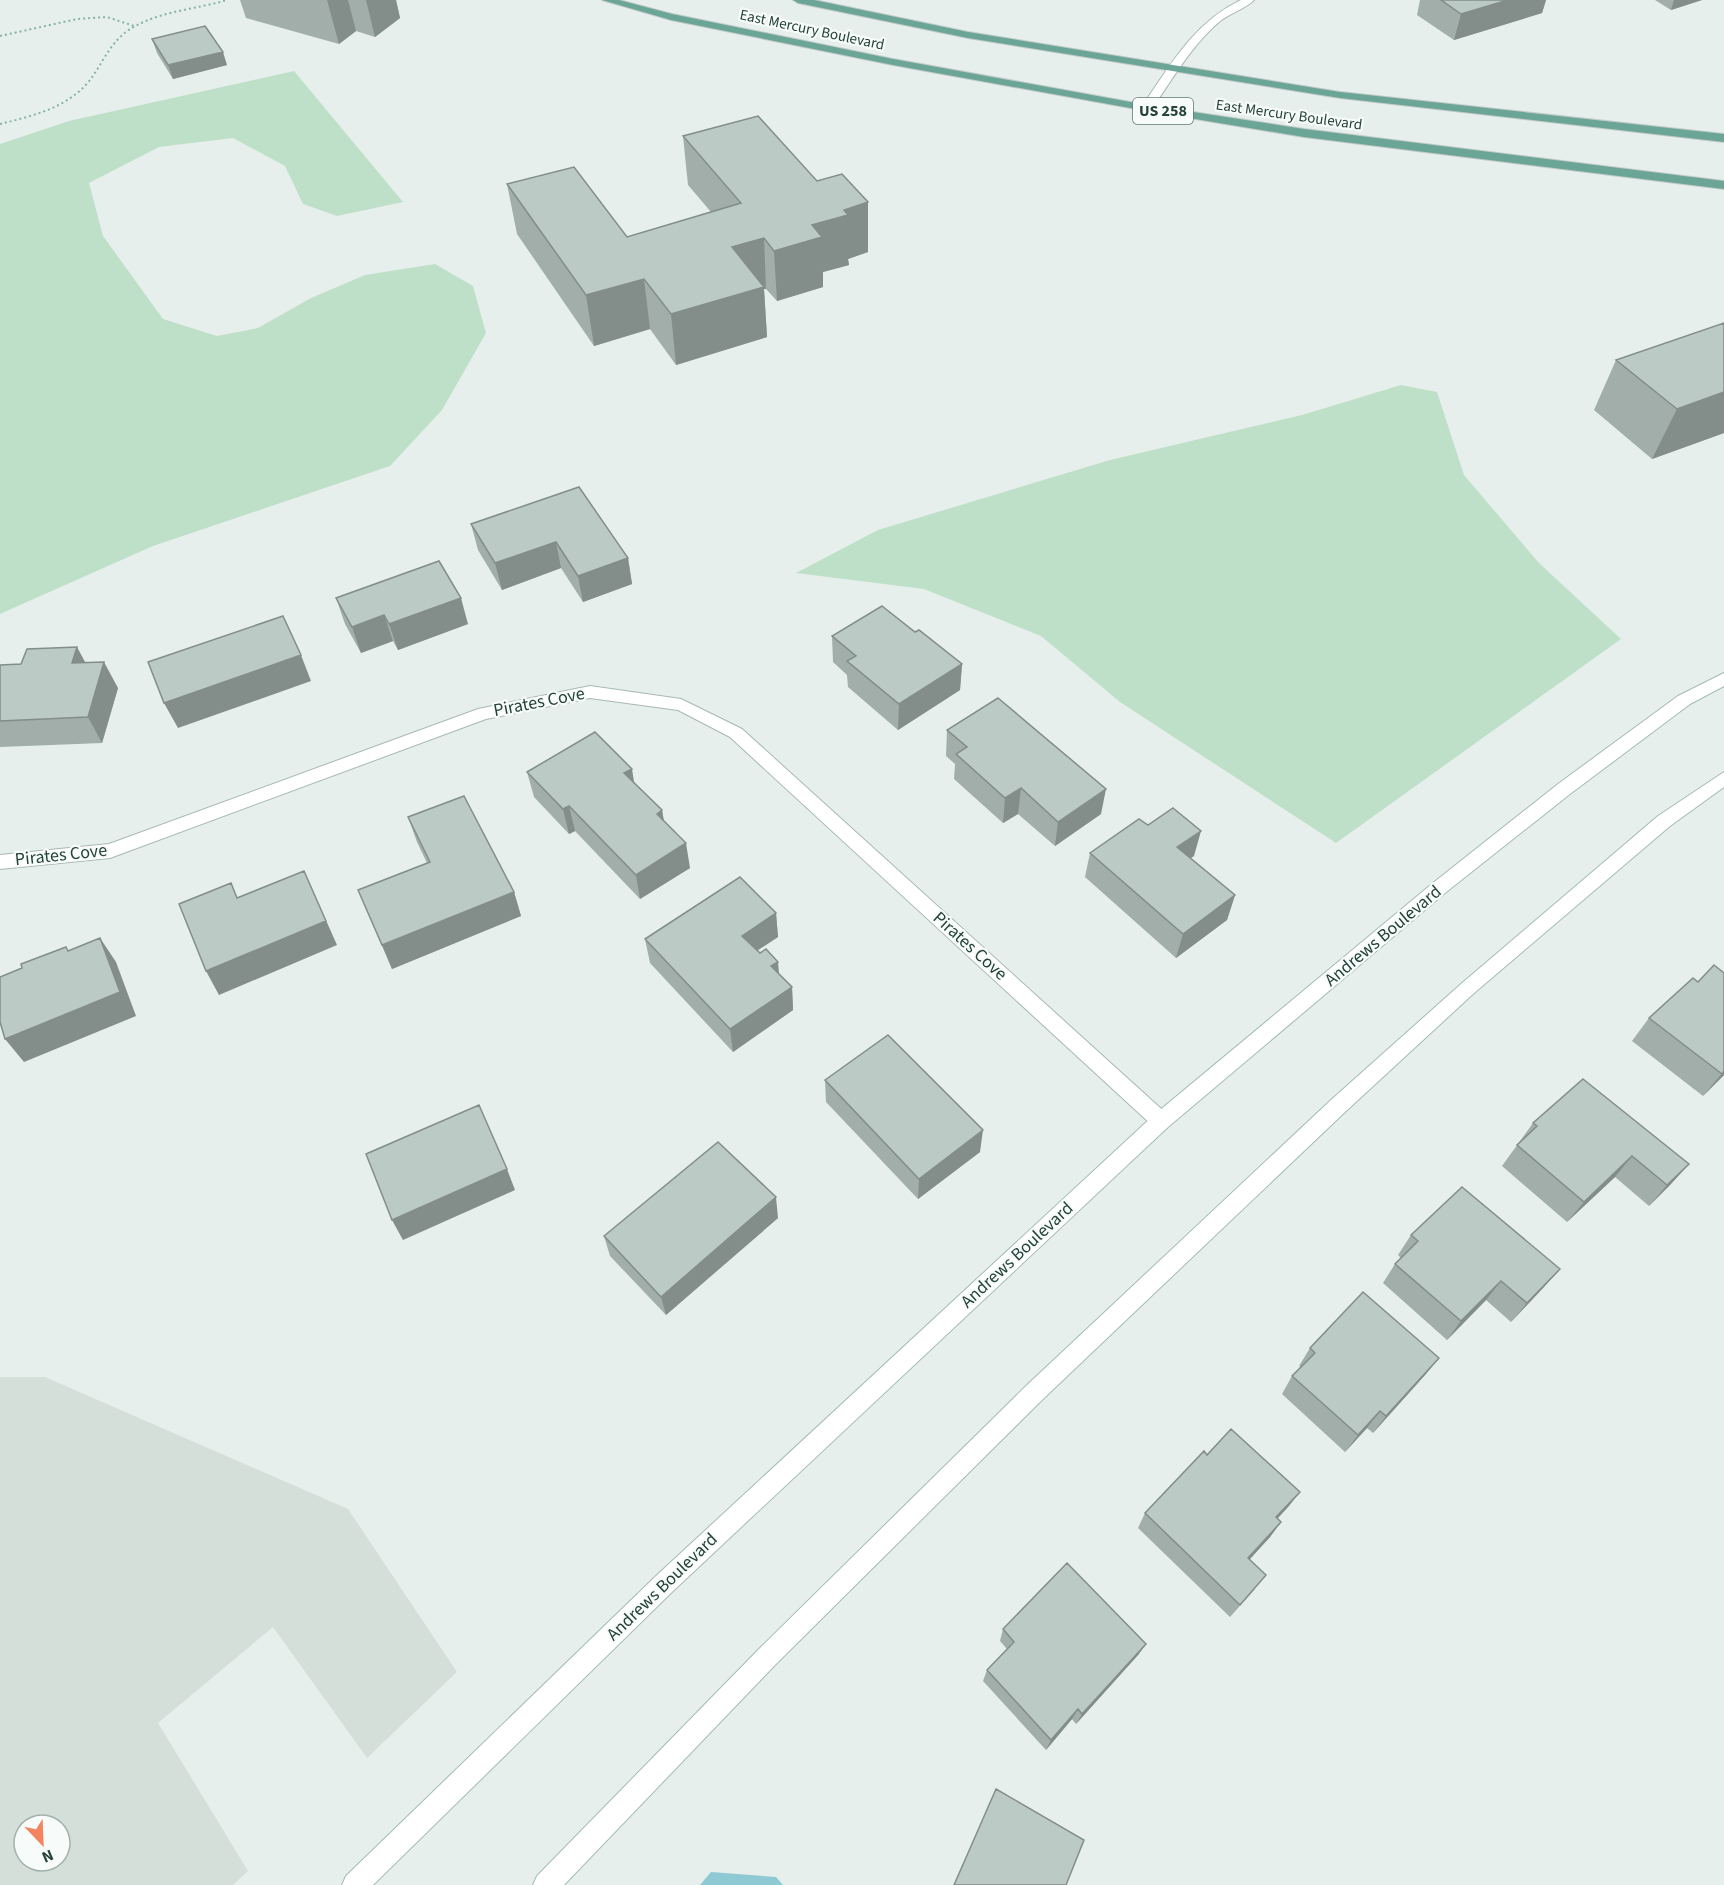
<svg xmlns="http://www.w3.org/2000/svg" width="1724" height="1885" font-family="'Source Sans 3',sans-serif">
<rect width="100%" height="100%" fill="#e6efeb"/>
<path fill="#d4dfda" fill-rule="evenodd" d="M 0,1377 L 45,1377 L 348,1509 L 457,1672 L 367,1758 L 273,1627 L 158,1723 L 248,1871 L 233,1885 L 0,1885 ZM 24,1825 L 60,1825 L 60,1861 L 24,1861 Z"/>
<path fill="#bfe0c8" d="M 294,71 L 403,202 L 337,216 L 303,204 L 285,166 L 233,138 L 159,147 L 89,183 L 103,236 L 163,319 L 217,336 L 258,328 L 311,298 L 365,275 L 435,264 L 473,286 L 486,333 L 442,410 L 390,466 L 153,546 L 0,614 L 0,144 L 69,121 Z
M 1401,385 L 1437,392 L 1464,475 L 1539,563 L 1621,639 L 1336,843 L 1120,702 L 1041,636 L 924,589 L 796,573 L 878,530 L 1110,460 L 1302,415 Z"/>
<path fill="#8ec9d4" d="M 711,1872 L 776,1877 L 783,1885 L 700,1885 Z"/>
<g fill="none" stroke-linecap="round" stroke-linejoin="round">
<defs>
<path id="street" d="M 1241,0 L 1254,0 C 1245,9 1230,13 1219,22 C 1191,46 1172,80 1151,110 L 1143,110 L 1141,108 C 1169,67 1194,22 1241,0 Z
M 590,686 L 681,699 L 742,729 L 1168,1115 L 1171,1121 L 1168,1127 L 1161,1130 L 1154,1127 L 730,737 L 678,710 L 590,698 L 486,719 L 110,858 L 0,869 L 0,855 L 109,844 L 478,709 Z"/>
<path id="secondary" d="M 1724,673 L 1724,686 L 1690,704 L 1570,794 L 1445,893 L 1168,1127 L 672,1592 L 373,1885 L 342,1885 L 346,1876 L 656,1576 L 1154,1115 L 1433,883 L 1558,784 L 1678,696 Z
M 1724,772 L 1724,787 L 1670,826 L 1473,994 L 1345,1112 L 1042,1400 L 776,1664 L 564,1885 L 533,1885 L 537,1876 L 760,1648 L 1026,1386 L 1331,1100 L 1461,984 L 1658,816 Z"/>
<path id="primary" d="M 602,0 L 619,0 L 672,14 L 893,59 L 1147,105 L 1304,129 L 1724,181 L 1724,189 L 1304,137 L 1147,111 L 893,65 L 671,20 Z
M 793,0 L 814,0 L 968,32 L 1340,92 L 1724,134 L 1724,142 L 1340,98 L 968,38 L 798,3 Z"/>
</defs>
<use href="#street" stroke="#a8b8b2" stroke-width="2"/>
<use href="#secondary" stroke="#a4bbb3" stroke-width="2"/>
<use href="#primary" stroke="#c2cac8" stroke-width="2"/>
<path stroke="#86b3a5" stroke-width="2" stroke-dasharray="2 3" stroke-linecap="butt" d="M 0,36 L 77,19 L 107,17 L 134,26
M 0,124 C 32,116 68,108 90,80 C 102,64 109,45 126,32 C 155,11 194,10 227,0"/>
<use href="#street" fill="#fff" fill-rule="evenodd"/>
<use href="#secondary" fill="#fff" fill-rule="evenodd"/>
<use href="#primary" fill="#6aa596" fill-rule="evenodd"/>
</g>
<path fill="#a1aea9" d="M 240,0 L 396,0 L 400,18 L 375,37 L 356,31 L 339,44 L 246,18 Z
M 1420,0 L 1546,0 L 1542,13 L 1454,40 L 1417,15 Z
M 1655,0 L 1702,0 L 1671,10 Z
M 152,39 L 227,65 L 173,79 L 157,53 Z
M 683,136 L 868,252 L 848,259 L 849,265 L 823,272 L 823,287 L 777,301 L 766,289 L 764,289 L 767,337 L 676,365 L 650,329 L 594,346 L 517,234 L 507,184 L 627,237 L 711,212 L 688,185 Z
M 1724,323 L 1724,433 L 1652,459 L 1594,410 L 1616,360 Z
M 471,524 L 628,558 L 632,584 L 583,602 L 561,568 L 502,590 L 478,550 Z
M 336,598 L 468,624 L 398,650 L 393,641 L 361,653 L 345,624 Z
M 915,632 L 962,664 L 960,690 L 898,730 L 848,687 L 847,675 L 833,662 L 832,636 Z
M 86,663 L 118,688 L 102,743 L 0,747 L 0,665 Z
M 947,730 L 1101,814 L 1055,846 L 1018,814 L 1003,823 L 954,779 L 955,764 L 946,756 Z
M 527,772 L 634,783 L 662,810 L 664,821 L 690,868 L 640,899 L 575,831 L 569,834 L 534,797 Z
M 408,817 L 514,892 L 521,916 L 392,969 L 358,890 L 427,863 L 417,842 Z
M 1148,825 L 1194,856 L 1190,858 L 1235,895 L 1227,920 L 1176,958 L 1085,877 L 1090,853 Z
M 776,913 L 778,937 L 757,951 L 792,987 L 793,1010 L 733,1052 L 650,963 L 645,939 Z
M 1649,1018 L 1724,1075 L 1703,1096 L 1632,1041 Z
M 825,1080 L 980,1152 L 918,1199 L 826,1102 Z
M 1533,1123 L 1689,1164 L 1670,1185 L 1649,1206 L 1615,1177 L 1567,1222 L 1502,1166 Z
M 778,1218 L 666,1315 L 610,1256 L 604,1236 Z
M 1411,1235 L 1560,1269 L 1543,1288 L 1511,1322 L 1486,1300 L 1447,1340 L 1383,1283 L 1395,1264 L 1401,1258 L 1398,1255 Z
M 1310,1348 L 1439,1358 L 1425,1375 L 1373,1433 L 1367,1428 L 1345,1452 L 1282,1394 L 1292,1376 L 1301,1367 L 1299,1366 Z
M 1207,1455 L 1300,1492 L 1288,1507 L 1277,1519 L 1281,1522 L 1270,1537 L 1250,1559 L 1255,1589 L 1230,1617 L 1138,1528 L 1145,1513 Z
M 1003,1629 L 1146,1644 L 1138,1655 L 1076,1724 L 1072,1719 L 1046,1750 L 983,1681 L 987,1670 L 1007,1649 L 1000,1641 Z"/>
<path fill="#838d89" d="M 327,0 L 348,0 L 356,31 L 339,44 Z
M 366,0 L 396,0 L 400,18 L 375,37 Z
M 1508,0 L 1546,0 L 1542,13 L 1454,40 L 1461,14 Z
M 1674,0 L 1702,0 L 1671,10 Z
M 223,52 L 227,65 L 173,79 L 168,65 Z
M 868,202 L 868,252 L 848,259 L 849,265 L 823,272 L 823,287 L 777,301 L 774,251 L 812,225 L 844,210 Z
M 764,238 L 766,289 L 764,289 L 767,337 L 676,365 L 671,314 L 732,247 Z
M 644,279 L 650,329 L 594,346 L 586,295 Z
M 1724,392 L 1724,433 L 1652,459 L 1677,409 Z
M 556,542 L 561,568 L 502,590 L 495,563 Z
M 628,558 L 632,584 L 583,602 L 578,576 Z
M 461,598 L 468,624 L 398,650 L 389,624 Z
M 384,615 L 393,641 L 361,653 L 352,627 Z
M 77,647 L 91,673 L 72,663 Z
M 301,655 L 311,681 L 178,728 L 164,703 Z
M 104,662 L 118,688 L 102,743 L 88,717 Z
M 962,664 L 960,690 L 898,730 L 899,704 Z
M 632,769 L 636,794 L 624,773 Z
M 1021,788 L 1018,814 L 1003,823 L 1005,798 Z
M 1106,789 L 1101,814 L 1055,846 L 1058,822 Z
M 569,806 L 575,831 L 569,834 L 563,809 Z
M 662,810 L 666,835 L 657,814 Z
M 1201,831 L 1194,856 L 1171,872 L 1177,847 Z
M 686,843 L 690,868 L 640,899 L 636,875 Z
M 304,871 L 337,945 L 219,995 L 206,971 Z
M 514,892 L 521,916 L 392,969 L 382,945 Z
M 1235,895 L 1227,920 L 1176,958 L 1183,934 Z
M 776,913 L 778,937 L 744,959 L 742,936 Z
M 100,938 L 116,962 L 136,1016 L 24,1062 L 5,1039 Z
M 778,962 L 780,985 L 771,966 Z
M 792,987 L 793,1010 L 733,1052 L 730,1029 Z
M 1724,1071 L 1724,1075 L 1703,1096 Z
M 983,1130 L 980,1152 L 918,1199 L 919,1179 Z
M 1632,1156 L 1615,1177 L 1567,1222 L 1584,1202 Z
M 1689,1164 L 1670,1185 L 1649,1206 L 1667,1185 Z
M 507,1169 L 515,1190 L 403,1240 L 392,1220 Z
M 776,1197 L 778,1218 L 666,1315 L 661,1297 Z
M 1560,1269 L 1543,1288 L 1511,1322 L 1527,1303 Z
M 1501,1281 L 1486,1300 L 1447,1340 L 1461,1321 Z
M 1439,1358 L 1425,1375 L 1373,1433 L 1386,1416 Z
M 1380,1411 L 1367,1428 L 1345,1452 L 1358,1435 Z
M 1300,1492 L 1288,1507 L 1265,1532 L 1276,1517 Z
M 1281,1522 L 1270,1537 L 1238,1572 L 1248,1558 Z
M 1146,1644 L 1138,1655 L 1076,1724 L 1082,1714 Z
M 1078,1709 L 1072,1719 L 1046,1750 L 1051,1740 Z"/>
<path fill="#bbcac4" stroke="#838d89" stroke-width="1.5" d="M 1441,0 L 1508,0 L 1461,14 Z
M 205,26 L 223,52 L 168,65 L 152,39 Z
M 758,116 L 817,181 L 842,174 L 868,202 L 844,210 L 848,215 L 812,225 L 822,237 L 774,251 L 764,238 L 732,247 L 764,287 L 671,314 L 644,279 L 586,295 L 507,184 L 574,167 L 627,237 L 741,203 L 683,136 Z
M 1724,323 L 1724,392 L 1677,409 L 1616,360 Z
M 579,487 L 628,558 L 578,576 L 556,542 L 495,563 L 471,524 Z
M 439,561 L 461,598 L 389,624 L 384,615 L 352,627 L 336,598 Z
M 882,606 L 915,632 L 919,630 L 962,664 L 899,704 L 847,661 L 856,656 L 832,636 Z
M 283,616 L 301,655 L 164,703 L 148,662 Z
M 77,647 L 72,663 L 104,662 L 88,717 L 0,721 L 0,665 L 21,664 L 27,649 Z
M 998,698 L 1106,789 L 1058,822 L 1021,788 L 1005,798 L 956,754 L 967,747 L 947,730 Z
M 595,732 L 632,769 L 624,773 L 662,810 L 657,814 L 686,843 L 636,875 L 569,806 L 563,809 L 527,772 Z
M 464,796 L 514,892 L 382,945 L 358,890 L 430,862 L 408,817 Z
M 1173,808 L 1201,831 L 1177,847 L 1235,895 L 1183,934 L 1090,853 L 1139,819 L 1148,825 Z
M 304,871 L 326,921 L 206,971 L 179,904 L 231,883 L 237,898 Z
M 740,877 L 776,913 L 742,936 L 760,953 L 766,949 L 778,962 L 771,966 L 792,987 L 730,1029 L 645,939 Z
M 100,938 L 120,992 L 5,1039 L 0,1022 L 0,977 L 22,968 L 21,964 L 66,947 L 68,951 Z
M 1714,965 L 1724,973 L 1724,1071 L 1722,1074 L 1649,1018 L 1693,978 L 1698,982 Z
M 888,1035 L 983,1130 L 919,1179 L 825,1080 Z
M 1583,1079 L 1689,1164 L 1667,1185 L 1632,1156 L 1584,1202 L 1517,1145 L 1537,1126 L 1533,1123 Z
M 479,1105 L 507,1169 L 392,1220 L 366,1154 Z
M 718,1142 L 776,1197 L 661,1297 L 604,1236 Z
M 1462,1187 L 1560,1269 L 1527,1303 L 1501,1281 L 1461,1321 L 1395,1264 L 1418,1241 L 1411,1235 Z
M 1363,1292 L 1439,1358 L 1386,1416 L 1380,1411 L 1358,1435 L 1292,1376 L 1315,1353 L 1310,1348 Z
M 1231,1429 L 1300,1492 L 1276,1517 L 1281,1522 L 1248,1558 L 1266,1575 L 1240,1605 L 1145,1513 L 1204,1451 L 1207,1455 Z
M 1067,1563 L 1146,1644 L 1082,1714 L 1078,1709 L 1051,1740 L 987,1670 L 1014,1642 L 1003,1629 Z
M 996,1789 L 1084,1840 L 1066,1885 L 954,1885 Z"/>
<g text-anchor="middle" dominant-baseline="central" stroke-width="4.5" stroke-linejoin="round" paint-order="stroke">
<g font-size="15" fill="#24423a" stroke="#f7fbf9">
<text transform="translate(812 30) rotate(12)">East Mercury Boulevard</text>
<text transform="translate(1289 115) rotate(8)">East Mercury Boulevard</text>
</g>
<rect fill="#f7fbf9" stroke="#637a73" stroke-width="1.5" x="1133" y="98" width="60" height="26" rx="4.5"/>
<g font-size="16" font-weight="bold" fill="#24423a">
<text x="1163" y="111">US 258</text>
</g>
<g font-size="18" fill="#24423a" stroke="#f7fbf9">
<text transform="translate(539 702) rotate(-11)">Pirates Cove</text>
<text transform="translate(61 855) rotate(-6)">Pirates Cove</text>
<text transform="translate(1383 936) rotate(-40)">Andrews Boulevard</text>
<text transform="translate(970 946) rotate(42)">Pirates Cove</text>
<text transform="translate(1017 1255) rotate(-43)">Andrews Boulevard</text>
<text transform="translate(662 1587) rotate(-44)">Andrews Boulevard</text>
</g>
</g>
<g transform="translate(42 1843) rotate(157)"><circle r="28" fill="#f7fbf9" stroke="#a3b1ad" stroke-width="1.5"/>
<path d="M0-4.5L10 22L0 15L-10 22Z" fill="#f4845f"/>
<text y="-9" font-size="16" font-weight="bold" text-anchor="middle" fill="#24423a">N</text>
</g>
</svg>
